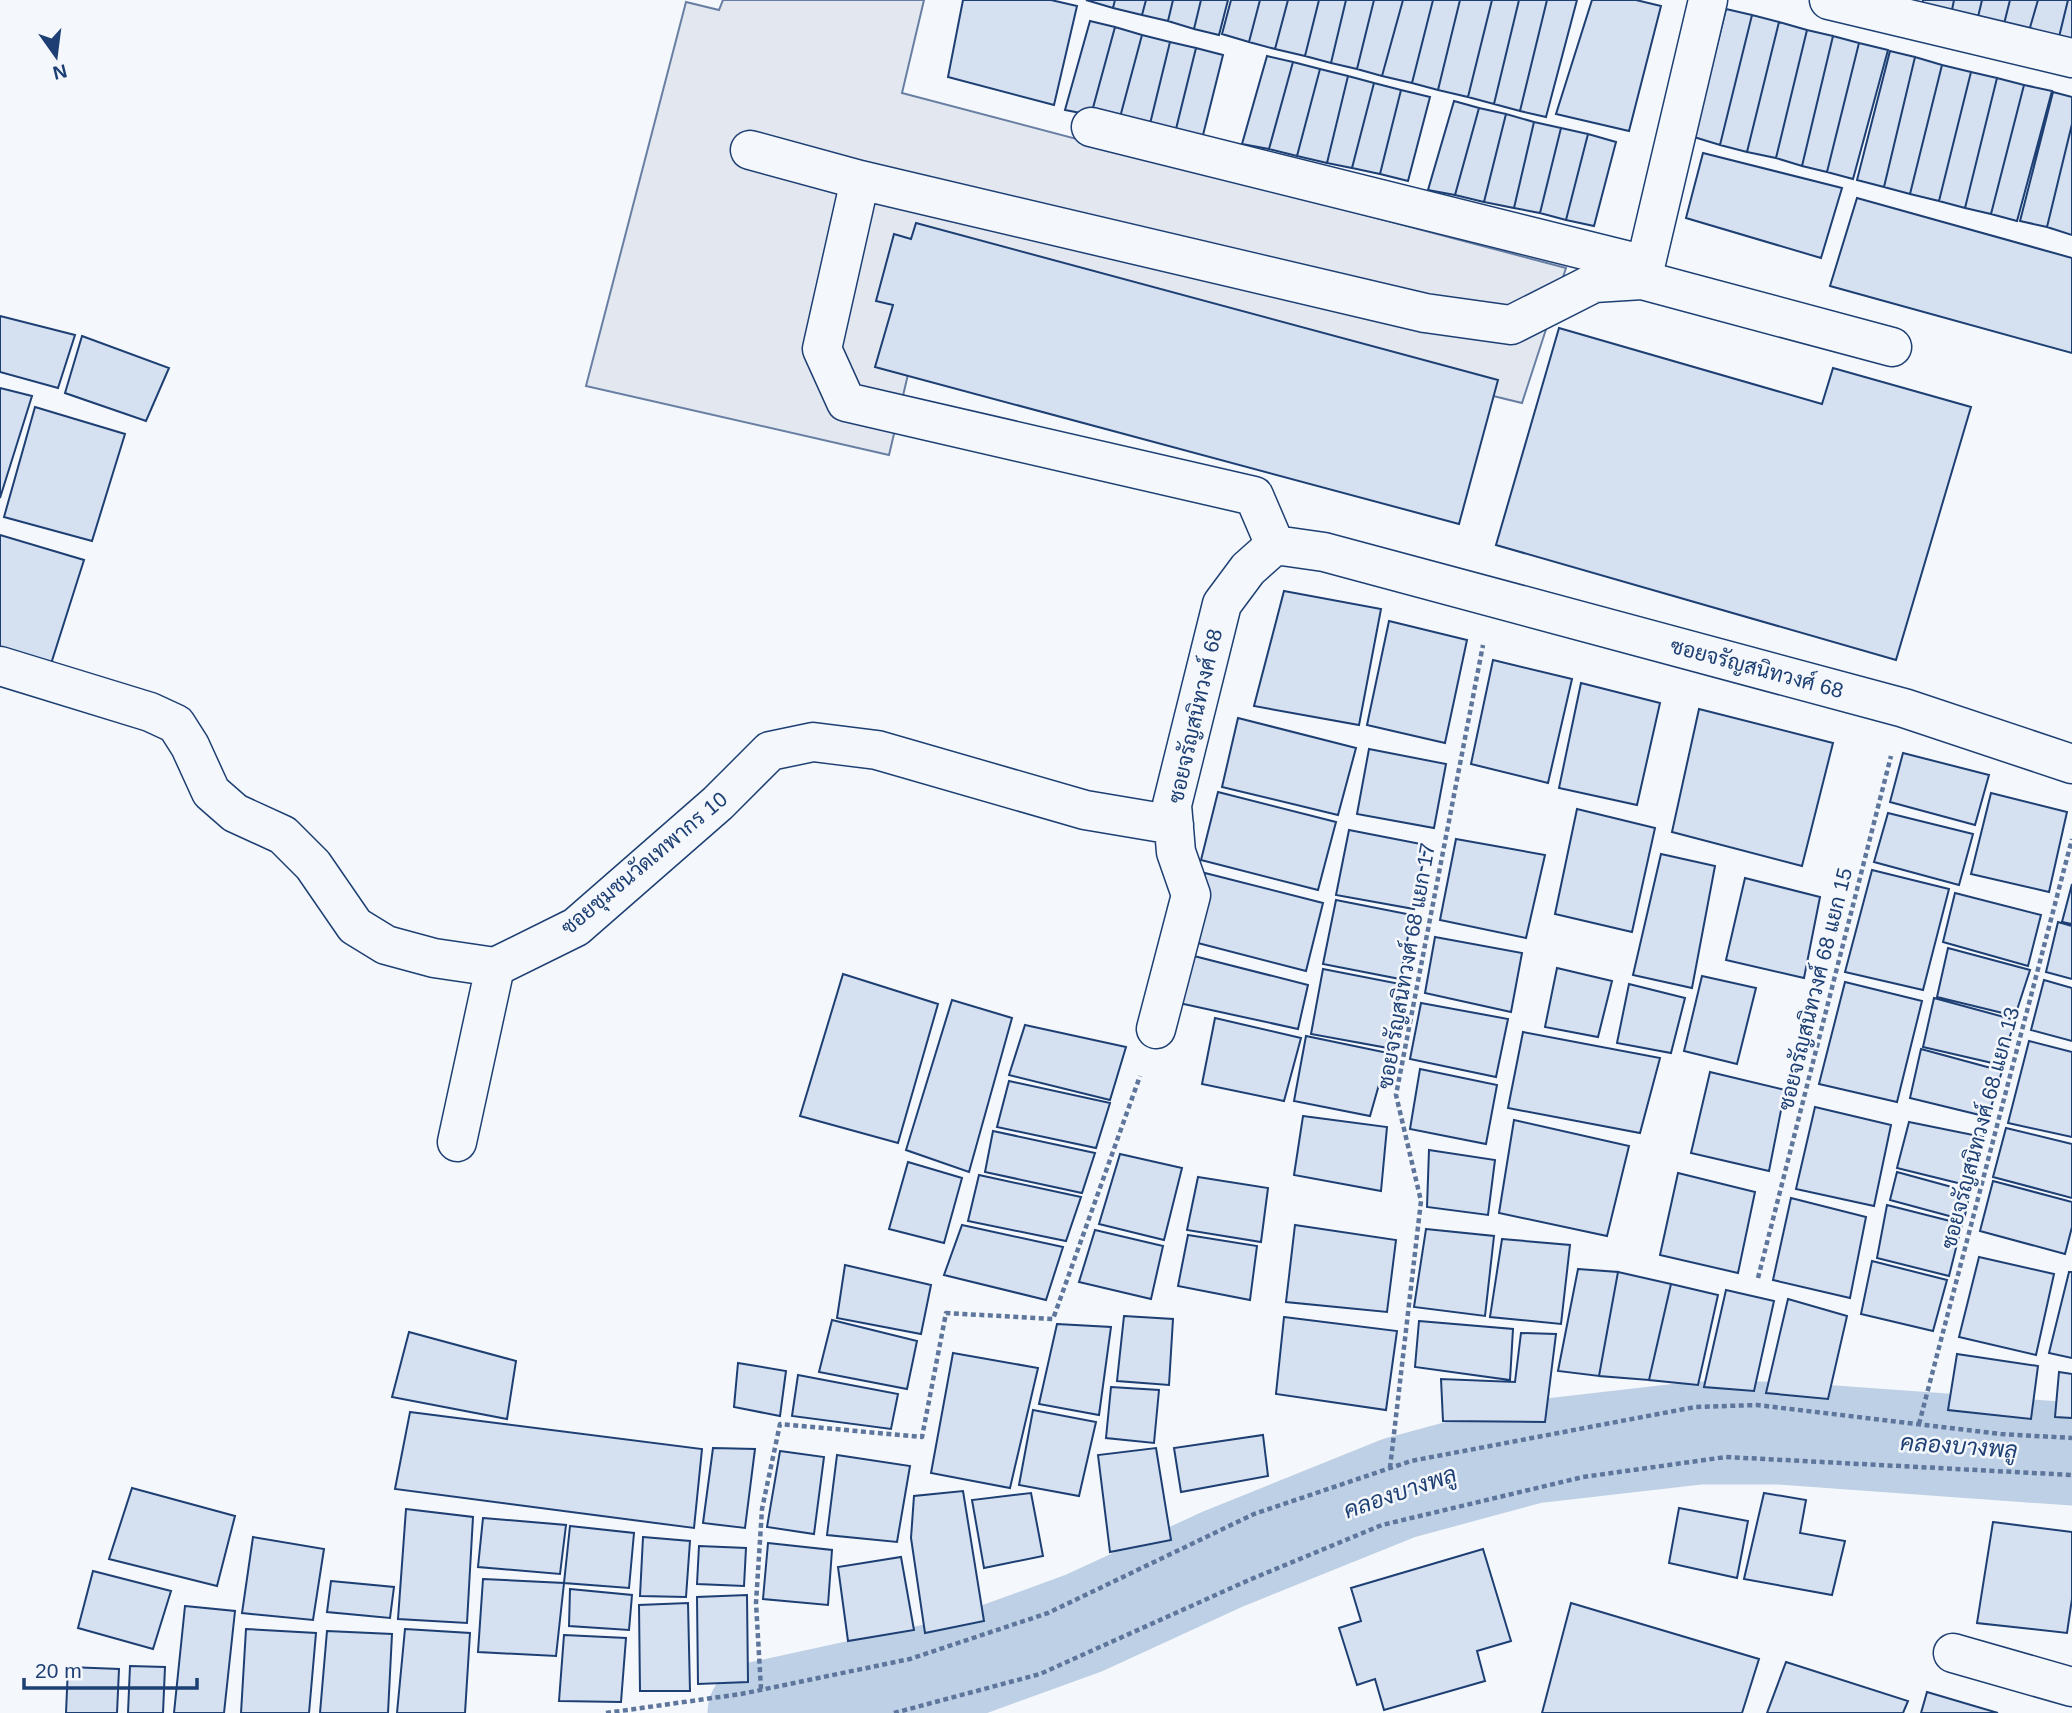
<svg xmlns="http://www.w3.org/2000/svg" width="2072" height="1713" font-family="Helvetica,Sarabun,sans-serif">
<rect width="100%" height="100%" fill="#f4f7fb"/>
<path fill="#e3e8f0" stroke="#687fa3" stroke-width="2" d="M 723,0 L 924,0 L 902,93 L 1566,268 L 1522,403 L 935,260 L 889,455 L 586,386 L 686,2 L 719,10 Z"/>
<g fill="none" stroke-linecap="round" stroke-linejoin="round">
<path stroke="#bed0e5" stroke-width="103" d="M 759,1713 L 952,1671 L 1084,1623 L 1223,1559 L 1399,1488 L 1532,1452 L 1698,1433 L 1780,1433 L 2072,1454"/>
</g>
<path fill="#d5e0f0" stroke="#1d3f73" stroke-width="2" d="M 963,0 L 1051,0 L 1077,6 L 1054,105 L 948,77 Z
M 1086,0 L 1115,0 L 1113,8 Z
M 1115,0 L 1146,0 L 1142,15 L 1113,8 Z
M 1146,0 L 1173,0 L 1168,21 L 1142,15 Z
M 1173,0 L 1201,0 L 1194,29 L 1168,21 Z
M 1201,0 L 1228,0 L 1219,35 L 1194,29 Z
M 1231,0 L 1260,0 L 1249,42 L 1222,34 Z
M 1260,0 L 1288,0 L 1275,49 L 1249,42 Z
M 1288,0 L 1319,0 L 1305,56 L 1275,49 Z
M 1319,0 L 1346,0 L 1331,63 L 1305,56 Z
M 1346,0 L 1374,0 L 1357,69 L 1331,63 Z
M 1374,0 L 1403,0 L 1382,76 L 1357,69 Z
M 1403,0 L 1433,0 L 1412,83 L 1382,76 Z
M 1433,0 L 1460,0 L 1438,90 L 1412,83 Z
M 1460,0 L 1492,0 L 1468,97 L 1438,90 Z
M 1492,0 L 1519,0 L 1494,104 L 1468,97 Z
M 1519,0 L 1547,0 L 1520,111 L 1494,104 Z
M 1547,0 L 1577,0 L 1546,117 L 1520,111 Z
M 1592,0 L 1636,0 L 1661,6 L 1629,131 L 1556,114 Z
M 1923,0 L 1954,0 L 1952,10 L 1922,4 Z
M 1954,0 L 1982,0 L 1978,17 L 1952,10 Z
M 1982,0 L 2010,0 L 2004,24 L 1978,17 Z
M 2010,0 L 2038,0 L 2029,31 L 2004,24 Z
M 2038,0 L 2068,0 L 2059,37 L 2029,31 Z
M 2068,0 L 2072,0 L 2072,41 L 2059,37 Z
M 1726,9 L 1752,15 L 1720,145 L 1694,137 Z
M 1752,15 L 1779,22 L 1747,152 L 1720,145 Z
M 1090,21 L 1115,27 L 1091,115 L 1065,110 Z
M 1779,22 L 1807,30 L 1776,158 L 1747,152 Z
M 1115,27 L 1142,35 L 1119,121 L 1091,115 Z
M 1807,30 L 1833,36 L 1802,166 L 1776,158 Z
M 1142,35 L 1170,42 L 1149,128 L 1119,121 Z
M 1833,36 L 1859,43 L 1827,172 L 1802,166 Z
M 1170,42 L 1196,48 L 1175,133 L 1149,128 Z
M 1859,43 L 1888,50 L 1853,179 L 1827,172 Z
M 1196,48 L 1223,55 L 1202,139 L 1175,133 Z
M 1890,51 L 1915,57 L 1884,187 L 1857,180 Z
M 1267,56 L 1293,62 L 1269,149 L 1242,144 Z
M 1915,57 L 1942,65 L 1910,194 L 1884,187 Z
M 1293,62 L 1320,69 L 1297,156 L 1269,149 Z
M 1942,65 L 1971,72 L 1939,201 L 1910,194 Z
M 1320,69 L 1348,76 L 1327,163 L 1297,156 Z
M 1971,72 L 1997,78 L 1965,208 L 1939,201 Z
M 1348,76 L 1374,83 L 1352,168 L 1327,163 Z
M 1997,78 L 2024,85 L 1991,214 L 1965,208 Z
M 1374,83 L 1401,90 L 1380,174 L 1352,168 Z
M 2024,85 L 2052,91 L 2017,221 L 1991,214 Z
M 1401,90 L 1430,97 L 1408,181 L 1380,174 Z
M 2053,92 L 2072,97 L 2072,124 L 2047,227 L 2020,221 Z
M 1454,101 L 1479,108 L 1455,195 L 1428,190 Z
M 1479,108 L 1506,114 L 1484,202 L 1455,195 Z
M 1506,114 L 1534,122 L 1514,208 L 1484,202 Z
M 1534,122 L 1561,128 L 1540,213 L 1514,208 Z
M 2072,124 L 2072,235 L 2047,227 Z
M 1561,128 L 1588,134 L 1566,220 L 1540,213 Z
M 1588,134 L 1616,142 L 1594,226 L 1566,220 Z
M 1703,153 L 1842,188 L 1821,258 L 1686,218 Z
M 1857,198 L 2072,258 L 2072,353 L 1830,286 Z
M 916,223 L 1498,380 L 1459,524 L 875,367 L 893,305 L 876,301 L 894,234 L 911,239 Z
M 0,316 L 75,335 L 58,388 L 0,372 Z
M 1559,328 L 1822,404 L 1833,368 L 1971,407 L 1896,660 L 1496,545 Z
M 82,336 L 169,368 L 146,421 L 65,393 Z
M 0,388 L 32,396 L 0,498 Z
M 35,407 L 125,434 L 92,541 L 4,517 Z
M 0,535 L 84,560 L 50,667 L 0,653 Z
M 1284,591 L 1381,609 L 1359,725 L 1254,706 Z
M 1389,621 L 1467,640 L 1445,743 L 1367,725 Z
M 1493,660 L 1572,679 L 1548,783 L 1471,764 Z
M 1581,683 L 1660,703 L 1637,805 L 1559,788 Z
M 1699,709 L 1833,743 L 1802,866 L 1672,832 Z
M 1238,718 L 1356,748 L 1338,815 L 1222,787 Z
M 1369,749 L 1446,764 L 1434,828 L 1357,814 Z
M 1903,753 L 1989,775 L 1975,825 L 1890,802 Z
M 1218,792 L 1336,822 L 1318,890 L 1201,860 Z
M 1991,793 L 2067,812 L 2049,892 L 1971,874 Z
M 1577,809 L 1655,828 L 1632,932 L 1555,914 Z
M 1888,813 L 1973,834 L 1959,885 L 1874,862 Z
M 1349,830 L 1426,845 L 1414,909 L 1336,895 Z
M 1456,839 L 1545,855 L 1526,938 L 1440,920 Z
M 1661,854 L 1715,866 L 1692,988 L 1633,975 Z
M 1872,870 L 1949,889 L 1923,990 L 1845,972 Z
M 1205,873 L 1323,903 L 1306,971 L 1190,941 Z
M 1745,878 L 1820,897 L 1804,978 L 1726,960 Z
M 2072,884 L 2072,924 L 2062,922 Z
M 1955,893 L 2041,915 L 2028,966 L 1943,942 Z
M 1336,900 L 1412,915 L 1400,979 L 1323,964 Z
M 2058,922 L 2072,926 L 2072,979 L 2046,972 Z
M 1435,937 L 1522,953 L 1511,1012 L 1425,993 Z
M 1948,948 L 2030,970 L 2015,1016 L 1937,997 Z
M 1190,955 L 1308,985 L 1298,1029 L 1179,1003 Z
M 1557,968 L 1612,981 L 1598,1037 L 1545,1027 Z
M 1323,969 L 1400,984 L 1388,1048 L 1311,1034 Z
M 843,974 L 938,1004 L 898,1143 L 800,1116 Z
M 1702,976 L 1756,988 L 1737,1064 L 1684,1051 Z
M 2044,980 L 2072,988 L 2072,1041 L 2031,1030 Z
M 1845,982 L 1922,1001 L 1897,1102 L 1819,1084 Z
M 1629,984 L 1685,998 L 1671,1053 L 1617,1043 Z
M 1934,998 L 2015,1020 L 2001,1065 L 1923,1047 Z
M 952,1000 L 1012,1018 L 969,1172 L 906,1150 Z
M 1421,1003 L 1508,1019 L 1496,1077 L 1410,1059 Z
M 1215,1018 L 1301,1038 L 1284,1101 L 1202,1084 Z
M 1025,1025 L 1126,1047 L 1110,1100 L 1009,1075 Z
M 1523,1032 L 1660,1058 L 1640,1133 L 1508,1108 Z
M 1306,1036 L 1388,1053 L 1370,1116 L 1294,1101 Z
M 2029,1041 L 2072,1052 L 2072,1137 L 2008,1123 Z
M 1921,1049 L 2002,1071 L 1988,1117 L 1910,1098 Z
M 1420,1069 L 1497,1085 L 1486,1144 L 1410,1129 Z
M 1710,1072 L 1785,1090 L 1769,1171 L 1691,1153 Z
M 1009,1081 L 1110,1103 L 1096,1148 L 997,1127 Z
M 1815,1107 L 1891,1125 L 1874,1206 L 1796,1189 Z
M 1303,1116 L 1387,1127 L 1381,1191 L 1294,1175 Z
M 1514,1120 L 1629,1146 L 1607,1236 L 1499,1213 Z
M 1909,1122 L 1983,1137 L 1970,1186 L 1897,1168 Z
M 2006,1128 L 2072,1144 L 2072,1198 L 1993,1177 Z
M 993,1131 L 1095,1153 L 1082,1193 L 985,1172 Z
M 1429,1150 L 1495,1160 L 1488,1215 L 1427,1207 Z
M 1120,1154 L 1182,1168 L 1164,1240 L 1099,1224 Z
M 908,1162 L 962,1178 L 944,1243 L 889,1229 Z
M 1897,1172 L 1970,1192 L 1964,1220 L 1890,1200 Z
M 1678,1173 L 1755,1192 L 1738,1273 L 1660,1255 Z
M 979,1175 L 1081,1197 L 1066,1241 L 968,1221 Z
M 1198,1177 L 1268,1188 L 1261,1242 L 1187,1230 Z
M 1993,1181 L 2072,1202 L 2072,1227 L 2065,1254 L 1980,1231 Z
M 1791,1198 L 1866,1217 L 1850,1298 L 1773,1280 Z
M 1887,1205 L 1962,1224 L 1949,1276 L 1877,1258 Z
M 962,1225 L 1063,1247 L 1046,1300 L 944,1275 Z
M 1295,1225 L 1396,1240 L 1387,1312 L 1286,1302 Z
M 1426,1229 L 1494,1236 L 1485,1316 L 1414,1307 Z
M 1095,1230 L 1163,1246 L 1151,1299 L 1079,1282 Z
M 1188,1235 L 1257,1246 L 1250,1300 L 1178,1286 Z
M 1502,1239 L 1570,1245 L 1561,1324 L 1490,1317 Z
M 1979,1257 L 2054,1274 L 2036,1355 L 1959,1337 Z
M 1872,1261 L 1947,1280 L 1933,1331 L 1861,1314 Z
M 845,1265 L 931,1285 L 921,1334 L 837,1318 Z
M 1578,1269 L 1618,1272 L 1599,1376 L 1558,1371 Z
M 1618,1272 L 1671,1284 L 1649,1380 L 1599,1376 Z
M 2069,1272 L 2072,1272 L 2072,1358 L 2049,1353 Z
M 1671,1284 L 1718,1295 L 1698,1385 L 1649,1380 Z
M 1726,1290 L 1774,1301 L 1754,1391 L 1704,1387 Z
M 1788,1299 L 1847,1316 L 1828,1399 L 1766,1393 Z
M 1124,1316 L 1173,1319 L 1169,1385 L 1117,1381 Z
M 1284,1317 L 1397,1331 L 1386,1410 L 1276,1394 Z
M 832,1320 L 917,1341 L 907,1389 L 819,1372 Z
M 1419,1321 L 1513,1329 L 1510,1380 L 1415,1367 Z
M 1057,1324 L 1111,1327 L 1099,1415 L 1039,1404 Z
M 409,1332 L 516,1361 L 507,1419 L 392,1397 Z
M 1521,1333 L 1556,1334 L 1545,1422 L 1443,1421 L 1441,1379 L 1515,1382 Z
M 953,1353 L 1038,1368 L 1010,1488 L 931,1473 Z
M 1957,1354 L 2038,1366 L 2031,1419 L 1948,1410 Z
M 738,1363 L 786,1371 L 780,1416 L 734,1407 Z
M 2059,1372 L 2072,1374 L 2072,1418 L 2055,1417 Z
M 798,1375 L 898,1394 L 891,1429 L 792,1416 Z
M 1111,1387 L 1159,1390 L 1154,1443 L 1106,1438 Z
M 1033,1410 L 1096,1422 L 1079,1496 L 1019,1485 Z
M 410,1412 L 702,1449 L 694,1528 L 395,1489 Z
M 1263,1435 L 1268,1476 L 1181,1492 L 1174,1448 Z
M 713,1448 L 755,1449 L 745,1528 L 703,1523 Z
M 1156,1448 L 1171,1540 L 1110,1552 L 1098,1455 Z
M 780,1451 L 824,1457 L 814,1534 L 767,1527 Z
M 837,1455 L 910,1466 L 897,1542 L 827,1535 Z
M 132,1488 L 235,1516 L 217,1586 L 109,1559 Z
M 963,1491 L 984,1621 L 925,1633 L 911,1538 L 914,1496 Z
M 1031,1493 L 1043,1556 L 984,1568 L 972,1500 Z
M 1764,1493 L 1806,1500 L 1800,1533 L 1845,1541 L 1832,1595 L 1744,1579 Z
M 1679,1508 L 1748,1521 L 1737,1578 L 1669,1563 Z
M 406,1509 L 473,1517 L 467,1623 L 398,1619 Z
M 483,1518 L 566,1525 L 560,1574 L 478,1567 Z
M 1993,1522 L 2072,1532 L 2072,1599 L 2067,1633 L 1977,1623 Z
M 570,1526 L 634,1533 L 629,1588 L 564,1583 Z
M 253,1537 L 324,1549 L 313,1620 L 242,1613 Z
M 643,1537 L 690,1541 L 686,1597 L 640,1596 Z
M 768,1543 L 832,1550 L 828,1605 L 763,1599 Z
M 699,1546 L 746,1548 L 744,1586 L 697,1584 Z
M 1483,1549 L 1511,1641 L 1477,1651 L 1485,1681 L 1384,1710 L 1375,1679 L 1357,1685 L 1339,1628 L 1361,1621 L 1351,1588 Z
M 901,1557 L 914,1630 L 848,1641 L 838,1567 Z
M 93,1571 L 171,1591 L 153,1649 L 78,1628 Z
M 483,1579 L 564,1583 L 556,1656 L 478,1652 Z
M 331,1581 L 394,1587 L 390,1618 L 327,1612 Z
M 570,1589 L 632,1595 L 629,1630 L 569,1626 Z
M 747,1595 L 748,1682 L 698,1684 L 697,1597 Z
M 688,1603 L 690,1691 L 640,1691 L 639,1605 Z
M 1571,1603 L 1759,1659 L 1742,1713 L 1542,1713 Z
M 185,1606 L 235,1611 L 224,1713 L 174,1713 Z
M 246,1629 L 316,1633 L 309,1713 L 241,1713 Z
M 405,1629 L 470,1633 L 465,1713 L 397,1713 Z
M 327,1631 L 392,1634 L 388,1713 L 320,1713 Z
M 564,1635 L 626,1638 L 621,1702 L 559,1701 Z
M 1786,1662 L 1908,1701 L 1903,1713 L 1767,1713 Z
M 130,1666 L 165,1667 L 163,1713 L 128,1713 Z
M 68,1667 L 119,1669 L 117,1713 L 66,1713 Z
M 1927,1692 L 1998,1713 L 1921,1713 Z"/>
<g fill="none" stroke-linecap="round" stroke-linejoin="round">
<defs>
<path id="minor" d="M 1708,0 L 1642,280 L 1892,347
M 1829,0 L 2072,58
M 1091,127 L 1645,265
M 750,150 L 860,180 L 1425,313 L 1511,325 L 1594,283 L 1642,280
M 860,180 L 822,349 L 846,402 L 1254,496 L 1275,545
M 0,666 L 150,712 L 176,724 L 190,746 L 211,792 L 235,813 L 283,835 L 313,865 L 355,926 L 386,945 L 434,958 L 495,967 L 576,927 L 718,803 L 770,751 L 813,742 L 877,750 L 1085,810 L 1174,825
M 1156,1029 L 1191,895 L 1176,852 L 1172,805 L 1222,604 L 1248,569 L 1275,545 L 1324,552 L 1904,708 L 2072,764
M 457,1142 L 495,967
M 1953,1653 L 2072,1687"/>
</defs>
<use href="#minor" stroke="#1d3f73" stroke-width="41"/>
<path stroke="#5e769c" stroke-width="4.5" stroke-dasharray="5 3.5" stroke-linecap="butt" d="M 1758,1278 L 1891,756
M 1919,1424 L 2072,839
M 1390,1468 L 1421,1201 L 1396,1095 L 1483,645
M 761,1689 L 756,1603 L 762,1509 L 780,1424 L 922,1437 L 946,1313 L 1053,1319 L 1140,1076
M 606,1713 L 741,1694 L 910,1659 L 1048,1613 L 1254,1514 L 1411,1461 L 1695,1407 L 1757,1405 L 2001,1434 L 2072,1438
M 894,1713 L 1040,1674 L 1249,1580 L 1382,1525 L 1583,1477 L 1726,1457 L 2072,1475"/>
<use href="#minor" stroke="#f4f7fb" stroke-width="38"/>
</g>
<g text-anchor="middle" dominant-baseline="central" stroke-width="5" stroke-linejoin="round" paint-order="stroke">
<g font-size="21" fill="#1d3f73" stroke="#f4f7fb">
<text transform="translate(1757 668) rotate(15)">ซอยจรัญสนิทวงศ์ 68</text>
<text transform="translate(1195 716) rotate(-77)">ซอยจรัญสนิทวงศ์ 68</text>
<text transform="translate(644 863) rotate(-40)">ซอยชุมชนวัดเทพากร 10</text>
<text transform="translate(1406 966) rotate(-80)">ซอยจรัญสนิทวงศ์ 68 แยก 17</text>
<text transform="translate(1815 989) rotate(-76)">ซอยจรัญสนิทวงศ์ 68 แยก 15</text>
<text transform="translate(1980 1128) rotate(-75)">ซอยจรัญสนิทวงศ์ 68 แยก 13</text>
</g>
<g font-size="23" font-style="italic" fill="#1d3f73" stroke="#f4f7fb">
<text transform="translate(1959 1446) rotate(4)">คลองบางพลู</text>
<text transform="translate(1400 1492) rotate(-19)">คลองบางพลู</text>
</g>
</g>
<g transform="translate(56 56) rotate(166)" stroke="#f4f7fb" stroke-width="5" paint-order="stroke">
<path d="M0-5L12 26L0 18L-12 26Z" fill="#1d3f73"/>
<text y="-10" font-size="19" font-weight="bold" text-anchor="middle" fill="#1d3f73">N</text>
</g>
<path d="M24 1678v10h173v-10" fill="none" stroke="#1d3f73" stroke-width="3.5"/>
<text x="35" y="1678" font-size="21" fill="#1d3f73" stroke="#f4f7fb" stroke-width="5" paint-order="stroke">20 m</text>
</svg>
